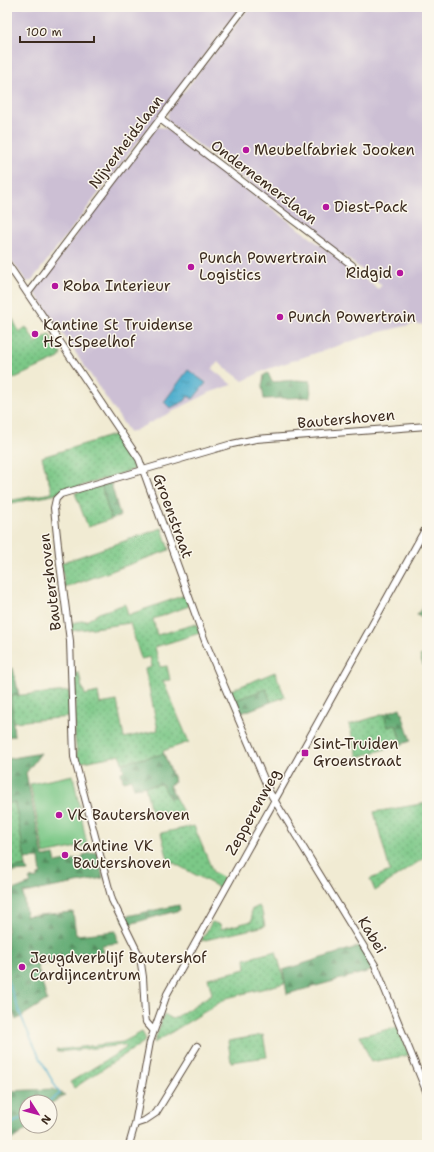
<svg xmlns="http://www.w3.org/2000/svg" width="434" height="1152" font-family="'Shantell Sans',sans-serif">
<defs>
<pattern id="grass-dots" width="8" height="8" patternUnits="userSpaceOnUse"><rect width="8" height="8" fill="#7bc887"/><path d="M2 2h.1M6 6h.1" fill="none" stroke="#66a36e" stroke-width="1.8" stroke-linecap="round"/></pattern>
<pattern id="forest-firs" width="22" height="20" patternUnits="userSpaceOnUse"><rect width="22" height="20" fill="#64ac74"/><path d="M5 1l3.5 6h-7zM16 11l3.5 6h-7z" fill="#548c5f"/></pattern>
<pattern id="water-ripples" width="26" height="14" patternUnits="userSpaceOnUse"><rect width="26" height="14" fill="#4faecd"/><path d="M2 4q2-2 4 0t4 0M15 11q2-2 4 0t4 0" fill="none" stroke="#438ea6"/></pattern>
</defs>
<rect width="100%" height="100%" fill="#fbf7ec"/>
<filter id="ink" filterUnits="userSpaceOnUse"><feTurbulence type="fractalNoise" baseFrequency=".025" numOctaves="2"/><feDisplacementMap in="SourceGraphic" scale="8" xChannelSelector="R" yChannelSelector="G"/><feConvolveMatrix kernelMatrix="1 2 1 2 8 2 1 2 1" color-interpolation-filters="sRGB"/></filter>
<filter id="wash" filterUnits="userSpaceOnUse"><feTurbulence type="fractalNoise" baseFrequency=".012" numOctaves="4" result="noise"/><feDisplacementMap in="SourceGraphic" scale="16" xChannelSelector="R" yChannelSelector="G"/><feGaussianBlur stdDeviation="0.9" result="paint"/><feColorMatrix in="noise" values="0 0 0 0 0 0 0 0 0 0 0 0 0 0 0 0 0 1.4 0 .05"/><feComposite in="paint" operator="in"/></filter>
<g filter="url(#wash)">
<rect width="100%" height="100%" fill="#f1ebd3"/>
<path fill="#ccbfd4" d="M 7,7 L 241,7 L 36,275 L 31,281 L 27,282 L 7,254 Z
M 250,7 L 427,7 L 427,325 L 414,324 L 376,333 L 265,370 L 243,381 L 218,362 L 212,369 L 232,385 L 211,392 L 130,433 L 35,293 L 36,288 L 157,127 L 166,128 L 378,289 L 382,285 L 167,121 L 168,112 Z"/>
<path fill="url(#grass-dots)" stroke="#5b7952" d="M 13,319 L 19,332 L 26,327 L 36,343 L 49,334 L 61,354 L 59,358 L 8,381 L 7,322 Z
M 117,434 L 136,468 L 135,469 L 53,495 L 7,504 L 7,501 L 52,493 L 42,457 Z
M 101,485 L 111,519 L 88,527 L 75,493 Z
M 162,528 L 169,550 L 65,588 L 61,563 Z
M 185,595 L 189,606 L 153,619 L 157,635 L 196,624 L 200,633 L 155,647 L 160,667 L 167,666 L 170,680 L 163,681 L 189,742 L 163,751 L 164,754 L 122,763 L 120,755 L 78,763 L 75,737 L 75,673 L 79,673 L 82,688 L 83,688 L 85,695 L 98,692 L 100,704 L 117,701 L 124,738 L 158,730 L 145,669 L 152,667 L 150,657 L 141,659 L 130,623 L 71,631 L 70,623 L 88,620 L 99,613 L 125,604 L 128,615 Z
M 427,653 L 427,664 L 423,665 L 420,656 Z
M 275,672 L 285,697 L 271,702 L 266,689 L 233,701 L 229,691 Z
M 69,691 L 70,717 L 13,722 L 11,696 Z
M 384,714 L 388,727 L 396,725 L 402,744 L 358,757 L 349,725 Z
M 162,784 L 170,799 L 175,797 L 183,812 L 153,819 L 145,786 Z
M 15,802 L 26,866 L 7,870 L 7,803 Z
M 427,803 L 427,856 L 375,891 L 370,879 L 390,871 L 374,812 Z
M 194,826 L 213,872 L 226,879 L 220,888 L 168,860 L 161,833 Z
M 259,906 L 262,912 L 265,926 L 201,941 L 212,922 L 221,925 L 221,929 L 252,921 L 251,910 Z
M 276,951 L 285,983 L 227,998 L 154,1043 L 164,1014 L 173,1019 L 212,994 L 208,978 L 246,969 L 245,959 Z
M 398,1027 L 409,1055 L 371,1062 L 360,1036 Z
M 142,1032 L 145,1037 L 144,1042 L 74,1088 L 70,1082 L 126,1048 L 125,1045 L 57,1052 L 56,1050 L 123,1042 Z
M 263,1035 L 267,1057 L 231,1062 L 228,1041 Z"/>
<path fill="url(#forest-firs)" stroke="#506b49" d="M 268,373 L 272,382 L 296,380 L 310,381 L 311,397 L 264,399 L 262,387 L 264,375 Z
M 111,483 L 120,516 L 111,519 L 101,485 Z
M 427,601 L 427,621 L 417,615 Z
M 13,668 L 19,695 L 11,696 L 14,736 L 7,737 L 7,669 Z
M 266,689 L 271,702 L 239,714 L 233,701 Z
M 400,708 L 411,741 L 402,744 L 396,725 L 388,727 L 384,714 Z
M 41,753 L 26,773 L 43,857 L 54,855 L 56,863 L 83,858 L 83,855 L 97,852 L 103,878 L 23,893 L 26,916 L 73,912 L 76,935 L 116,931 L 118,943 L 102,945 L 104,952 L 37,965 L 47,1000 L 16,1020 L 12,1010 L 7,1011 L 7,870 L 26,866 L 28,871 L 12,872 L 10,888 L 13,890 L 31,883 L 29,879 L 38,878 L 38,875 L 41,874 L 39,858 L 25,859 L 15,803 L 7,803 L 7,759 Z
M 164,754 L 175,782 L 169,785 L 175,797 L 170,799 L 162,784 L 134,788 L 131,779 L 123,781 L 121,772 L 124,771 L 122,763 Z
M 179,905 L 180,910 L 126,925 L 122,917 Z
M 360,946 L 374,970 L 287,994 L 283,970 Z
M 53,1089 L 65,1095 L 50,1104 L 50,1102 L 26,1102 L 26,1126 L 31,1126 L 7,1143 L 7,1091 Z"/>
<path fill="#7bc887" stroke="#5b7952" d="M 73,775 L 87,845 L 44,854 L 30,784 Z"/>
<path fill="url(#water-ripples)" stroke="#456c76" d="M 188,370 L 206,383 L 193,399 L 188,396 L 185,401 L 170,408 L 164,402 Z"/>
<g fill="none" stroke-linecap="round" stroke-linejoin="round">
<path stroke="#4faecd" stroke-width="1.5" d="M 7,979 C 21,1019 38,1058 60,1094 L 47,1102
M 7,1127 L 26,1115"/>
</g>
</g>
<g filter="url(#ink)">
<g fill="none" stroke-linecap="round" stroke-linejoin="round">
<defs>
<path id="minor" d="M 160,119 L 352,265
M 7,263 L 139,459 L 205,641 L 270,793 L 375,965 L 427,1093
M 28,293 L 245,7
M 153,1030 L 146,1022 L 145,1015 L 143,977 L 140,957 L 112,900 L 74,757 L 70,641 L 60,564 L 54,508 L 56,499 L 61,494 L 232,444 L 256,439 L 427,426
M 135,1124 L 144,1121 L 156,1113 L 197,1046
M 129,1145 L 135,1124 L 150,1042 L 167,994 L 427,526"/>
</defs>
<use href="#minor" stroke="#564739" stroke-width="8"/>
<use href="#minor" stroke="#fff" stroke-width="6"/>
</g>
</g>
<g fill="#b5179e" stroke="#fbf7ec" stroke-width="1.5">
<circle cx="246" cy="150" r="4"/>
<circle cx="326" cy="207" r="4"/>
<circle cx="191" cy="267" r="4"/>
<circle cx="400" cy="273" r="4"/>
<circle cx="55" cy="286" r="4"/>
<circle cx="280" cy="317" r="4"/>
<circle cx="35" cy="334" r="4"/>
<rect x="301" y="749" width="8" height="8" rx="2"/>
<circle cx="59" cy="815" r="4"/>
<circle cx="65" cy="855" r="4"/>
<circle cx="22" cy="967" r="4"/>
</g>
<g text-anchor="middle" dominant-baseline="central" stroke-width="3" stroke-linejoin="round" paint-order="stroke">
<g font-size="15" fill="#3b2a1e" stroke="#fbf7ec">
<text transform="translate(126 142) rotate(-53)">Nijverheidslaan</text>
<text transform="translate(264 182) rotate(37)">Ondernemerslaan</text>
<text transform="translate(346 419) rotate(-5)">Bautershoven</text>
<text transform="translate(173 516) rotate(70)">Groenstraat</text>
<text transform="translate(50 582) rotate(-97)">Bautershoven</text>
<text transform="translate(253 812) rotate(-61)">Zepperenweg</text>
<text transform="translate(372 935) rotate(59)">Kabei</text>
</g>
<g font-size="15" fill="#3b2a1e" stroke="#fbf7ec" text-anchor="start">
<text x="254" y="150">Meubelfabriek Jooken</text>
<text x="334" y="207">Diest-Pack</text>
<text x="199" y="258">Punch Powertrain<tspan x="199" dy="17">Logistics</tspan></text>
<text x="392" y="273" text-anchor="end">Ridgid</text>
<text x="63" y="286">Roba Interieur</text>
<text x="288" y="317">Punch Powertrain</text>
<text x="43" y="325">Kantine St Truidense<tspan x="43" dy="17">HS tSpeelhof</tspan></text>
<text x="313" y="744">Sint-Truiden<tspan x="313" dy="17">Groenstraat</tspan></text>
<text x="67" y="815">VK Bautershoven</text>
<text x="73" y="846">Kantine VK<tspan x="73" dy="17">Bautershoven</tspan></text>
<text x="30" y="958">Jeugdverblijf Bautershof<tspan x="30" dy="17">Cardijncentrum</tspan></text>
</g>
</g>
<rect width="434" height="1152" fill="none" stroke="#fbf7ec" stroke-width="24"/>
<g transform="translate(38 1114) rotate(126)"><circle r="19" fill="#fbf7ec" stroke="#aea59a"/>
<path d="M0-3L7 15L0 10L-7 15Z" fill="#b5179e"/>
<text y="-6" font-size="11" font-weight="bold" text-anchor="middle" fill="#3b2a1e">N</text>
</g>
<path d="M20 36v6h74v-6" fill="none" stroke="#3b2a1e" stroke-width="2"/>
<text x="26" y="36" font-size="12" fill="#3b2a1e" stroke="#fbf7ec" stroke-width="3" paint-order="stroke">100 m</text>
</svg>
